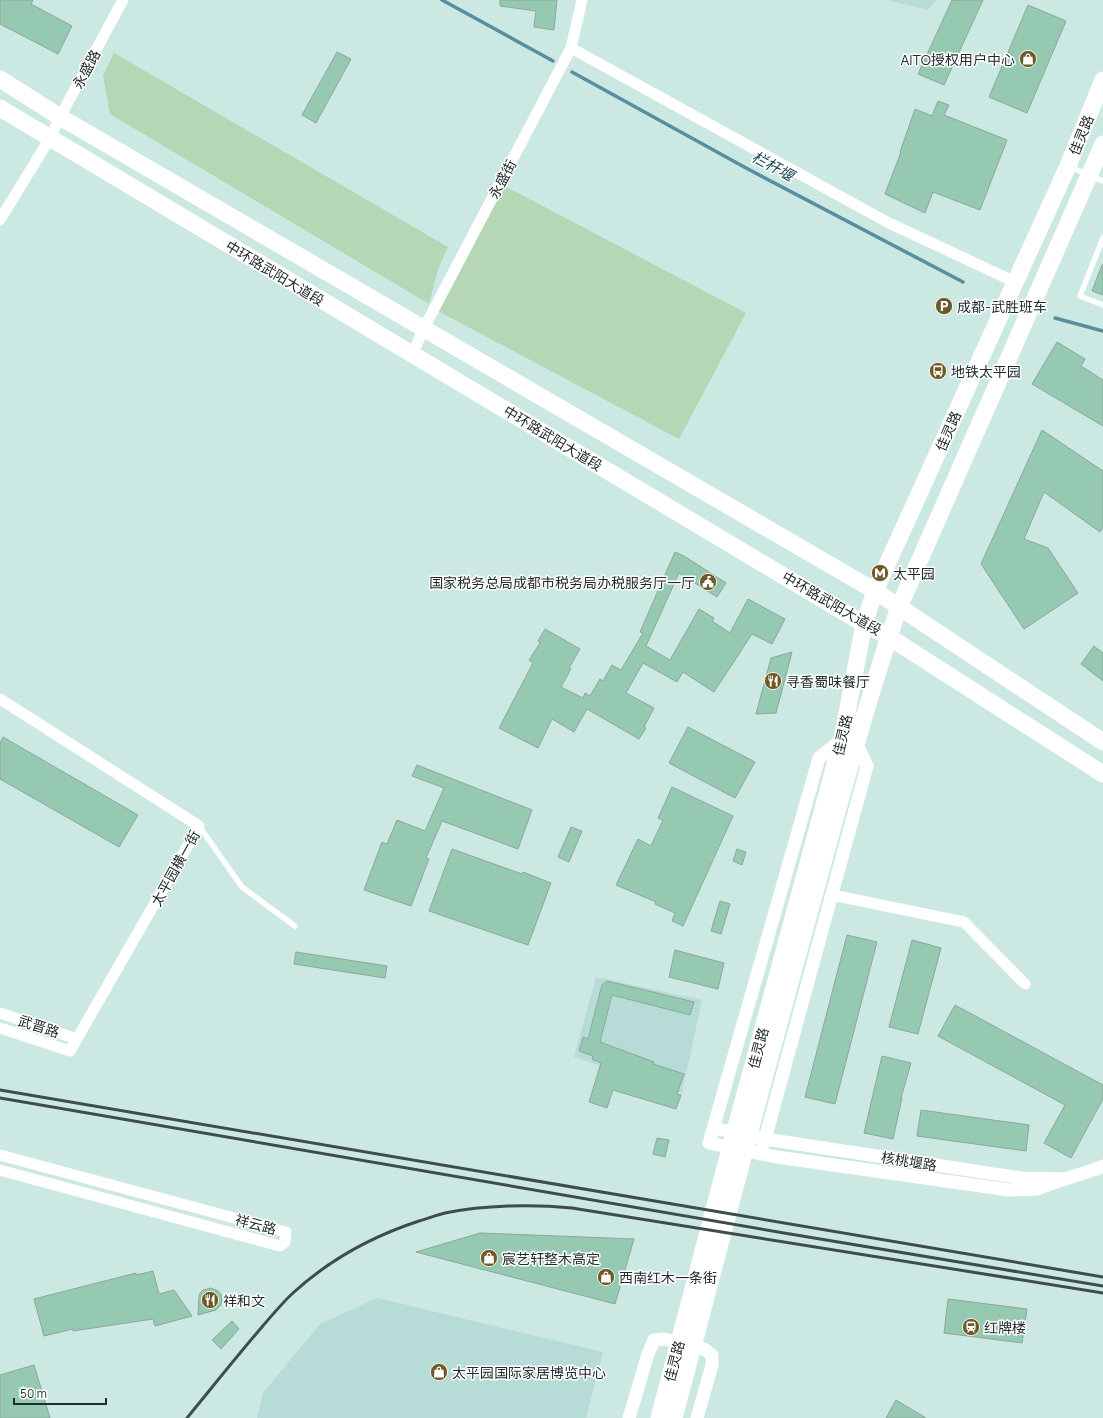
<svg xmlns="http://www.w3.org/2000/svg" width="1103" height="1418" font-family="Manrope,'Noto Sans SC',sans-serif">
<rect width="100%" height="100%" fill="#cce8e3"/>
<path fill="#b7dbd6" d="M 887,0 L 936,0 L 928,10 Z
M 596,977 L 702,1000 L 682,1093 L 574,1057 Z
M 377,1298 L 603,1352 L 586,1418 L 257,1418 L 263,1393 L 320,1324 Z"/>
<path fill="#b5d7b5" d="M 114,53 L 448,247 L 438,269 L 429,304 L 110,114 L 103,75 Z
M 503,185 L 746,313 L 679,439 L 436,310 Z"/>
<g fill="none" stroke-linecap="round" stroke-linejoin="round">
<path stroke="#598ea1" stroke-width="3.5" d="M 442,0 L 553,61
M 572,72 L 746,168 L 963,282
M 1055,318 L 1103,331"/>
</g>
<path fill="#96c9b1" stroke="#8fa69b" d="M 0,0 L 33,0 L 31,4 L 72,26 L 58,54 L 0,24 Z
M 500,0 L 557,0 L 554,30 L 534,27 L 536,11 L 500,6 Z
M 952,0 L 983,0 L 944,85 L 918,74 Z
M 1028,5 L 1066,21 L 1027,113 L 989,97 Z
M 337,52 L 351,59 L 316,123 L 302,115 Z
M 938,101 L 949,105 L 944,115 L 1007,140 L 980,210 L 933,192 L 925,213 L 885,194 L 901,152 L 900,152 L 915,109 L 932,116 Z
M 1102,265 L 1103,265 L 1103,295 L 1092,291 Z
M 1057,342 L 1085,359 L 1081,366 L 1103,380 L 1103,426 L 1032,384 Z
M 1042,430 L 1103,471 L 1103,527 L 1100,532 L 1044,492 L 1024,539 L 1048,548 L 1078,593 L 1024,629 L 981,564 Z
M 675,552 L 684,556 L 726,583 L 717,597 L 679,573 L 646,646 L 670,660 L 699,609 L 714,618 L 712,621 L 730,633 L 748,599 L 785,619 L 772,644 L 752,634 L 714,692 L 683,672 L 677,682 L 643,663 L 626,693 L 654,708 L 644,727 L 646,728 L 639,739 L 587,709 L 574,732 L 552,719 L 538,748 L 499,728 L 533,663 L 529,660 L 540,643 L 538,641 L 545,629 L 580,649 L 569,668 L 571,669 L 561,687 L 583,698 L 585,693 L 590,696 L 600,679 L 603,681 L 612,665 L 621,670 L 643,633 L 640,632 Z
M 1094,646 L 1103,653 L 1103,681 L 1081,664 Z
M 792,652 L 776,713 L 756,714 L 771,658 Z
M 688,727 L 755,762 L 735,798 L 669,763 Z
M 3,737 L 138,815 L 119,847 L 0,779 L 0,743 Z
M 417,765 L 532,810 L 518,849 L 442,821 L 426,858 L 429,859 L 411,906 L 364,890 L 382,842 L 387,844 L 397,820 L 425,831 L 444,788 L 412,776 Z
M 672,787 L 733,816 L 683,926 L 672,921 L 675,913 L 655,904 L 656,902 L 616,885 L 638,839 L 651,846 L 663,820 L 658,818 Z
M 571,827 L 582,831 L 569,862 L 558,857 Z
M 452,849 L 522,874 L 523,872 L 551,883 L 528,945 L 429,911 Z
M 737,849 L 746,852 L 742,865 L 733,861 Z
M 720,901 L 730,904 L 721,934 L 711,931 Z
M 847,935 L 877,942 L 835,1104 L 805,1097 Z
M 912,940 L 941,948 L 918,1034 L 889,1027 Z
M 675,950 L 724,963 L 718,989 L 669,977 Z
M 296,952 L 387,966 L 385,978 L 294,964 Z
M 607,981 L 694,1002 L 690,1015 L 612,995 L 600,1042 L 654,1062 L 653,1064 L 684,1074 L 677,1094 L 681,1095 L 676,1109 L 613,1090 L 607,1108 L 589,1102 L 601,1063 L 592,1059 L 593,1056 L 579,1051 L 583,1037 L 588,1039 L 602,985 Z
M 955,1005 L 1103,1085 L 1103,1099 L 1071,1158 L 1044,1143 L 1065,1105 L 938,1036 Z
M 882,1056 L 911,1063 L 901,1098 L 902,1098 L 893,1139 L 864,1133 Z
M 921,1110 L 1029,1125 L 1026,1151 L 917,1136 Z
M 657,1138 L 669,1140 L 665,1157 L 653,1154 Z
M 480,1233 L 634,1239 L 615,1304 L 416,1252 Z
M 153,1271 L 159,1294 L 174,1290 L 192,1316 L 155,1326 L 153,1319 L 73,1331 L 73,1329 L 44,1336 L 34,1299 L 136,1273 L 136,1275 Z
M 211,1288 L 218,1291 L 221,1294 L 222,1298 L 221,1305 L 216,1310 L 198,1315 L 199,1297 L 200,1293 L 203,1290 Z
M 948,1299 L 1027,1309 L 1022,1343 L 944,1333 Z
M 232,1321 L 239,1329 L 221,1349 L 212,1340 Z
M 34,1365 L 50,1418 L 0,1418 L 0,1375 Z
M 896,1400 L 926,1418 L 886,1418 Z"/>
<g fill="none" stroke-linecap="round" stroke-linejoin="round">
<path stroke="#fff" stroke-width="5.5" d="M 1070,167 L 1103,181
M 1103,238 L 1080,296 L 1103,305
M 199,826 L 242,887 L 295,926"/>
<path stroke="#fff" stroke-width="11" d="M 571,48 L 887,222 L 1015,282
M 0,220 L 50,138 L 60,117 L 123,0
M 412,355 L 424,328 L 571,48 L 582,0
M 0,699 L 199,826 L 70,1051 L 0,1028
M 832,895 L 964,922 L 1025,984
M 0,1013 L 77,1039
M 0,1155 L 286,1232 L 285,1242 L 280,1246 L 0,1170"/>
<path stroke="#fff" stroke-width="13" d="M 842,739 L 819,758 L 709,1143 L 777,1157 L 1009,1190 L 1037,1189 L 1065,1179
M 714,1128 L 765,1139 L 1021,1178 L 1065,1179 L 1096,1169 L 1103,1166
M 760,1154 L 765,1139 L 867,766 L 856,742
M 629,1418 L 648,1354 L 654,1340 L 664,1339 L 704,1349 L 712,1355 L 712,1365 L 697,1418"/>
<path stroke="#fff" stroke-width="17" d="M 0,79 L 60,117 L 875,591 L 1103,742
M 0,108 L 864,624 L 889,637 L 1103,774
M 659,1418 L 730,1149 L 842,739 L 864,624 L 875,591 L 1068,166 L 1103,80
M 674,1418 C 717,1254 760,1091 805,928 C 835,820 863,713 899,607 L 1103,144"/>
<path stroke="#3f4d4a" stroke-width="3" d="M 0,1090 L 1103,1277
M 0,1098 L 784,1233 L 1103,1286
M 187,1418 C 210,1390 233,1361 256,1334 C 268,1320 280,1305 293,1293 C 329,1260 373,1236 419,1221 C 427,1219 436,1215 445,1213 C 484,1205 532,1204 572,1208 L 1103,1293"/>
</g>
<defs>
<symbol id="shop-disc" viewBox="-11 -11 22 22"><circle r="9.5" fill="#6e5928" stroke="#fff"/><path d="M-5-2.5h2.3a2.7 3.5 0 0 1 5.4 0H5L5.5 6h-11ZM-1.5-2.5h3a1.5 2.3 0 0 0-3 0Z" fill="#fff"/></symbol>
<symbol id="parking-disc" viewBox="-11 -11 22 22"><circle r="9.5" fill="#6e5928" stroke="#fff"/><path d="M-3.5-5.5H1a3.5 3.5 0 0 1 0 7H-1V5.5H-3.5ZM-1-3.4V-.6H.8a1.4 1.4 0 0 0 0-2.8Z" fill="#fff"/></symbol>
<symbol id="bus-disc" viewBox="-11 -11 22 22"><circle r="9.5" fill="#6e5928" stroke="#fff"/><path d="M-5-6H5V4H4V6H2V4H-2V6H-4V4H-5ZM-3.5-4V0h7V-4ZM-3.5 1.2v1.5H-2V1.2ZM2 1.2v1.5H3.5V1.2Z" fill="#fff"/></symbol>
<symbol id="metro-disc" viewBox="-11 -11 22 22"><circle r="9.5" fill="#6e5928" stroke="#fff"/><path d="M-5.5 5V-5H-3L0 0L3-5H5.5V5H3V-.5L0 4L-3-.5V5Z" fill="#fff"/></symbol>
<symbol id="civic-disc" viewBox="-11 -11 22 22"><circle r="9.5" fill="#6e5928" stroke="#fff"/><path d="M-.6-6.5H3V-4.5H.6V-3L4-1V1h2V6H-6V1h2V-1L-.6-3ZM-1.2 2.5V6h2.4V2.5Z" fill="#fff"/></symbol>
<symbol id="restaurant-disc" viewBox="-11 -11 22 22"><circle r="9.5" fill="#6e5928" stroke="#fff"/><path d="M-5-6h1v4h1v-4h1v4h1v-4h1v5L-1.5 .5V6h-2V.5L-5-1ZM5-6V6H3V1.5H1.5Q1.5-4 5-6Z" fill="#fff"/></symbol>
<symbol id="station-disc" viewBox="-11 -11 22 22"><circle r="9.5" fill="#6e5928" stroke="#fff"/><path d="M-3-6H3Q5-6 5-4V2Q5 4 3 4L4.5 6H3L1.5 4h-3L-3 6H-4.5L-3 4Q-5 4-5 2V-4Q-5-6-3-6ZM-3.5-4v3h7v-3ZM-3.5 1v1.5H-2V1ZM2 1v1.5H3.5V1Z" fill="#fff"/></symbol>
</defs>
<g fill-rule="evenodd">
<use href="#shop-disc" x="1018" y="49" width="20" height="20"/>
<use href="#parking-disc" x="934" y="296" width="20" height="20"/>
<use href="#bus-disc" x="928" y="361" width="20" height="20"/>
<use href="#metro-disc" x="870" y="563" width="20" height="20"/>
<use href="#civic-disc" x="698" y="572" width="20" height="20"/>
<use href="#restaurant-disc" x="763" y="671" width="20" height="20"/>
<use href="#shop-disc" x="479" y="1248" width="20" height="20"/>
<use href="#shop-disc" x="596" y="1267" width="20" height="20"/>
<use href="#restaurant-disc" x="200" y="1290" width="20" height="20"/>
<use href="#station-disc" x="961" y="1317" width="20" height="20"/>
<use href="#shop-disc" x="429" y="1362" width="20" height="20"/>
</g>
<g text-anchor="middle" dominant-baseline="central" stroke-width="3" stroke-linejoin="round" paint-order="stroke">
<g font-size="14" fill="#222d2b" stroke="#fff" text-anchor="start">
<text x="1015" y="59" text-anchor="end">AITO授权用户中心</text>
<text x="957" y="306">成都-武胜班车</text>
<text x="951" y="371">地铁太平园</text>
<text x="893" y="573">太平园</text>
<text x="695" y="582" text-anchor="end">国家税务总局成都市税务局办税服务厅一厅</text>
<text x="786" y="681">寻香蜀味餐厅</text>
<text x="502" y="1258">宸艺轩整木高定</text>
<text x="619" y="1277">西南红木一条街</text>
<text x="223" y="1300">祥和文</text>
<text x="984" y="1327">红牌楼</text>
<text x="452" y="1372">太平园国际家居博览中心</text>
</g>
<g font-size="14" fill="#222d2b" stroke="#fff">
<text transform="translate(86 69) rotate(-62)">永盛路</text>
<text transform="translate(1081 135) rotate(-68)">佳灵路</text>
<text transform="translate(502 179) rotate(-62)">永盛街</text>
<text transform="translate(275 273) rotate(31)">中环路武阳大道段</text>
<text transform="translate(948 431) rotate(-66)">佳灵路</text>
<text transform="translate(553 438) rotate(31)">中环路武阳大道段</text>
<text transform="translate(832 603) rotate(30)">中环路武阳大道段</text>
<text transform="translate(842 735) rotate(-77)">佳灵路</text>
<text transform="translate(175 868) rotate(-61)">太平园横一街</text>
<text transform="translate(39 1026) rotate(18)">武晋路</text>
<text transform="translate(758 1048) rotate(-75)">佳灵路</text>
<text transform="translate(909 1161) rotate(9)">核桃堰路</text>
<text transform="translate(256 1224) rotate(15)">祥云路</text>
<text transform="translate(674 1361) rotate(-75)">佳灵路</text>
</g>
<g font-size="15" font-style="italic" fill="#184756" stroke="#fff">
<text transform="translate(773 166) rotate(28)">栏杆堰</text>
</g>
</g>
<path d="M14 1398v6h92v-6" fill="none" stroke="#222d2b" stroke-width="2"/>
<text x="20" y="1398" font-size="12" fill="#222d2b" stroke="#ffffff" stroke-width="3" paint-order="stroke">50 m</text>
</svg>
